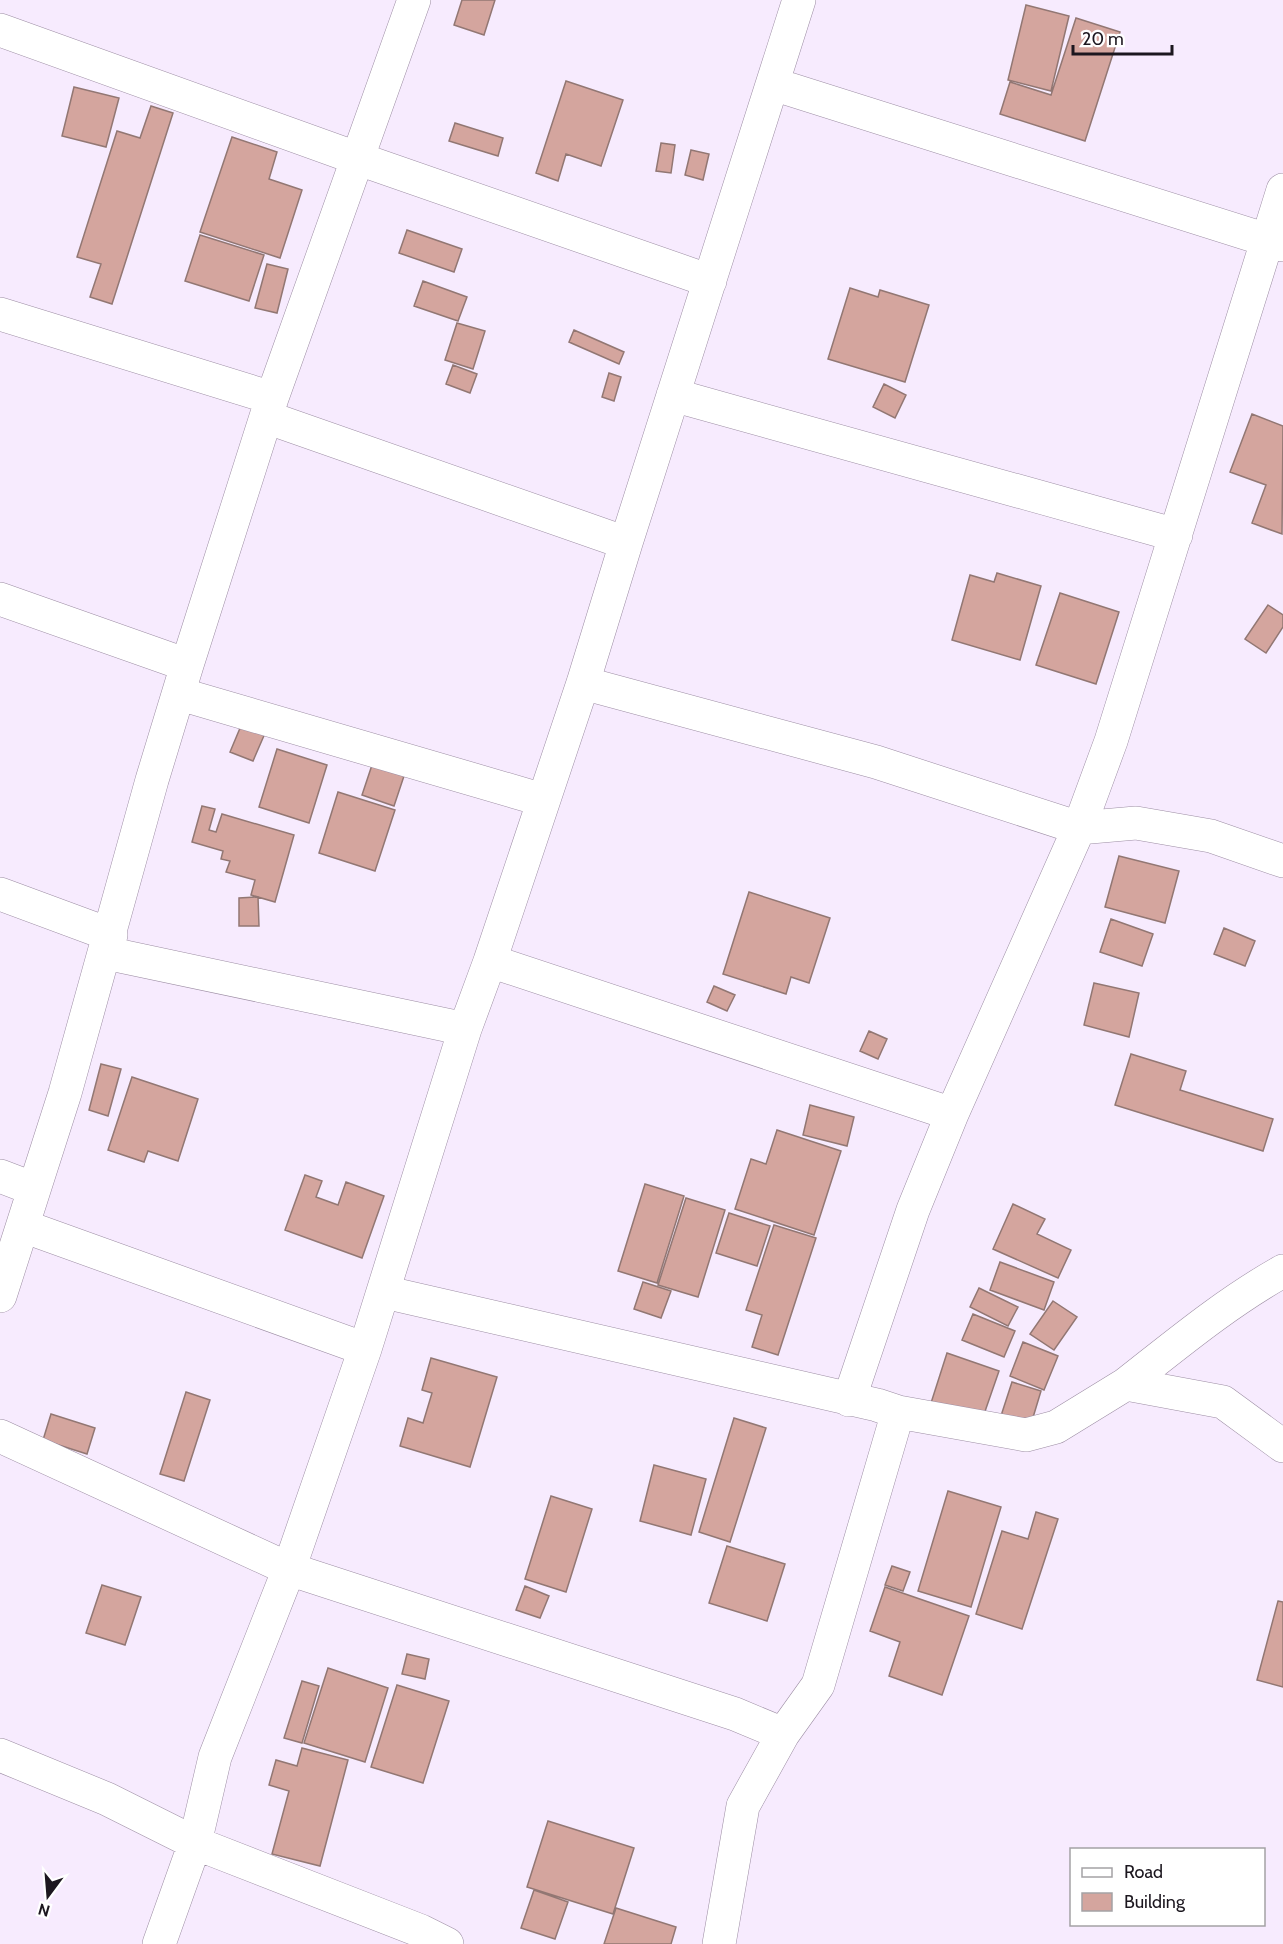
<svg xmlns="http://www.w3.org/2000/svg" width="1283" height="1944" font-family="Cabin,sans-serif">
<rect width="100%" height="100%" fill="#f7ebfe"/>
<path fill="#d4a59e" stroke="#927773" stroke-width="1.5" d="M 462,0 L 495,0 L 484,35 L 454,25 Z
M 1026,5 L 1069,16 L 1051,91 L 1008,80 Z
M 1076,18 L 1120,32 L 1085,141 L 1000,114 L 1010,82 L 1051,95 Z
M 566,81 L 623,100 L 601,166 L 566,154 L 558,181 L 536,173 Z
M 74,87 L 119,98 L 106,147 L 62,136 Z
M 151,106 L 173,113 L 112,304 L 90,297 L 101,264 L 77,257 L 117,131 L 140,138 Z
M 455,123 L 503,138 L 498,156 L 449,141 Z
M 232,137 L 277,152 L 269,179 L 302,190 L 280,258 L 200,232 Z
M 661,143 L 675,145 L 671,173 L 656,171 Z
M 691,150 L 709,154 L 703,180 L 685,175 Z
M 407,230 L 462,249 L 454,272 L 399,253 Z
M 200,235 L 264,255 L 249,301 L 185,281 Z
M 267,264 L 288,269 L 277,313 L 255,308 Z
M 423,281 L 467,297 L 458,321 L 414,306 Z
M 850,288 L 878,297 L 880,290 L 929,305 L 905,382 L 828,359 Z
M 457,323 L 485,331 L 473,369 L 445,360 Z
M 574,330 L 624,352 L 619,364 L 569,342 Z
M 453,365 L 477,374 L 470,393 L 446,384 Z
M 609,373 L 621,377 L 614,401 L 602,397 Z
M 884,384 L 906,395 L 895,418 L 873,407 Z
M 1252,414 L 1283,426 L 1282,534 L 1252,523 L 1266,485 L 1230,472 Z
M 997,573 L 1041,586 L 1020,660 L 952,640 L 970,575 L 994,582 Z
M 1060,593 L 1119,612 L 1096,684 L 1036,665 Z
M 1268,605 L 1283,615 L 1283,627 L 1266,653 L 1245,639 Z
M 243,721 L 266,731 L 253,761 L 230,752 Z
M 277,749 L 327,765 L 309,823 L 259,807 Z
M 372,765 L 404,776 L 394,806 L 362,795 Z
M 338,792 L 395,810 L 375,871 L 319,853 Z
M 202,806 L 215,809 L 209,830 L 216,832 L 222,814 L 294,835 L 275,902 L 251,895 L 255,880 L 226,872 L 230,861 L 221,859 L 223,851 L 192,842 Z
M 1119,856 L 1179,871 L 1165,923 L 1105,907 Z
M 749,892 L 830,918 L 809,983 L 791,977 L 786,994 L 723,974 Z
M 258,897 L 259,926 L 239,926 L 239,898 Z
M 1111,919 L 1153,934 L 1142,966 L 1100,952 Z
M 1224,928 L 1255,941 L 1245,966 L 1214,954 Z
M 1094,983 L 1139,993 L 1129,1037 L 1084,1025 Z
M 714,986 L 735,995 L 727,1011 L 707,1002 Z
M 869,1031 L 887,1039 L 878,1059 L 860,1051 Z
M 1131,1054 L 1186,1071 L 1180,1090 L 1273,1119 L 1263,1151 L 1115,1105 Z
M 101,1064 L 121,1069 L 108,1116 L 89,1110 Z
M 132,1077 L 198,1099 L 178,1161 L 148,1151 L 144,1162 L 108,1150 Z
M 810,1105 L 854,1117 L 847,1146 L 803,1135 Z
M 777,1130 L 841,1151 L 814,1235 L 735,1209 L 751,1159 L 766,1164 Z
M 305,1175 L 322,1181 L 316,1197 L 338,1205 L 346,1182 L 384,1196 L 362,1258 L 285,1230 Z
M 645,1184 L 684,1196 L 657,1283 L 618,1271 Z
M 686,1198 L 725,1210 L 698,1297 L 658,1285 Z
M 1013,1204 L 1045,1219 L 1037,1234 L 1071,1250 L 1058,1278 L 993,1249 Z
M 729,1213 L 770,1226 L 757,1266 L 716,1253 Z
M 774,1225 L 816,1238 L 778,1355 L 752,1347 L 762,1315 L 746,1310 Z
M 1000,1262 L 1054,1282 L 1044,1310 L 990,1290 Z
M 643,1282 L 671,1291 L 661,1318 L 634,1309 Z
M 979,1288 L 1018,1307 L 1008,1326 L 970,1307 Z
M 1053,1301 L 1077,1317 L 1054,1350 L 1030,1334 Z
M 973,1314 L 1015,1331 L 1004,1357 L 962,1340 Z
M 1023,1342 L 1058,1356 L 1044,1390 L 1010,1376 Z
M 947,1353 L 999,1371 L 982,1420 L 931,1403 Z
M 431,1358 L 497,1377 L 470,1467 L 400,1446 L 408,1418 L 423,1423 L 432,1393 L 422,1390 Z
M 1012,1382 L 1041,1391 L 1028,1434 L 998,1425 Z
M 186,1392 L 210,1400 L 184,1481 L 160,1474 Z
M 51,1414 L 95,1428 L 87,1454 L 43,1440 Z
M 734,1418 L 766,1428 L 730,1542 L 699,1532 Z
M 654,1465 L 706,1479 L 691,1535 L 640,1521 Z
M 948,1491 L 1001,1507 L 971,1607 L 918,1591 Z
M 551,1496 L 592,1509 L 566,1592 L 525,1579 Z
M 1036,1512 L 1058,1519 L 1022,1629 L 976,1614 L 1002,1531 L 1028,1539 Z
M 727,1546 L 785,1564 L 767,1621 L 709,1603 Z
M 892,1566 L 910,1572 L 903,1591 L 885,1585 Z
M 102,1585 L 141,1597 L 125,1645 L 86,1633 Z
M 525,1586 L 549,1596 L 540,1618 L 516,1610 Z
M 885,1587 L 969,1616 L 942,1695 L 889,1676 L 900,1642 L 870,1631 Z
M 1278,1601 L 1283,1602 L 1283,1687 L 1257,1680 Z
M 407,1654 L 429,1659 L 425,1679 L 402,1674 Z
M 328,1668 L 388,1688 L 365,1762 L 304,1743 Z
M 302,1681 L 319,1686 L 302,1743 L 284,1738 Z
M 397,1685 L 449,1701 L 423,1783 L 371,1767 Z
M 302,1748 L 348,1760 L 320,1866 L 272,1854 L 289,1791 L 269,1785 L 276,1760 L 297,1766 Z
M 548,1821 L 634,1848 L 613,1914 L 527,1887 Z
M 534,1890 L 568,1902 L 555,1939 L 521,1928 Z
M 616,1908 L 676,1927 L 671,1944 L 604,1944 Z"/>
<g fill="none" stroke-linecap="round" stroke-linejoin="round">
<defs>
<path id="minor" d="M 0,30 L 359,159 L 710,281
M 773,84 L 1283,245
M 0,314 L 272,398
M 673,395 L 1176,535
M 266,417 L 626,543
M 0,599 L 187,665
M 583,683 L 876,762 L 1079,828 L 1111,741 L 1283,190
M 180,694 L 543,800
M 0,894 L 111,935
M 106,953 L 465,1029
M 490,961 L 952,1114
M 0,1176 L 34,1189
M 23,1226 L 365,1349
M 384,1292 L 877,1405 L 898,1412 L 1026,1435 L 1056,1427 L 1126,1384 L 1223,1402 L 1283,1446
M 0,1296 L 65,1093 L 152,780 L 187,665 L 272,398 L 414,0
M 1126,1384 C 1177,1344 1226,1303 1283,1271
M 849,1400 L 913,1210 L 952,1114 L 1079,828 L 1136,823 L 1211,836 L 1283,861
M 0,1436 L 289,1569 L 735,1714 L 783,1734
M 0,1755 L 107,1799 L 195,1843 L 215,1757 L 289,1569 L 365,1349 L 465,1029 L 490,961 L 583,683 L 626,543 L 799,0
M 159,1944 L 195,1843 L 421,1931 L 447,1944
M 719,1944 L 743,1806 L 783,1734 L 818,1685 L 898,1412"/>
</defs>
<use href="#minor" stroke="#9d8ea4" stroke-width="34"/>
<use href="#minor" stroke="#fff" stroke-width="33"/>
</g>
<rect x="1070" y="1848" width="195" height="78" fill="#ffffff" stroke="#a4a2a5" stroke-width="1.5"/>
<rect x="1082" y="1868" width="30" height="9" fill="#ffffff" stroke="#a4a2a5" stroke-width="1.5"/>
<text x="1124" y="1878" font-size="18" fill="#1c171f">Road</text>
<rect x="1082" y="1893" width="30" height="18" fill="#d4a59e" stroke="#a4a2a5" stroke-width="1.5"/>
<text x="1124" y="1908" font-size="18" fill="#1c171f">Building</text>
<g transform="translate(48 1896) rotate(196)" stroke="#ffffff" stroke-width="4.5" paint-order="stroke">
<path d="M0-4.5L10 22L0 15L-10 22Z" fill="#1c171f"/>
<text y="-9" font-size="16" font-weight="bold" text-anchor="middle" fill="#1c171f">N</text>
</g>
<path d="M1073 45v9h99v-9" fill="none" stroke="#1c171f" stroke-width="3"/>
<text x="1082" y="45" font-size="18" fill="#1c171f" stroke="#ffffff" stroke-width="4.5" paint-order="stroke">20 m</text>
</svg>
